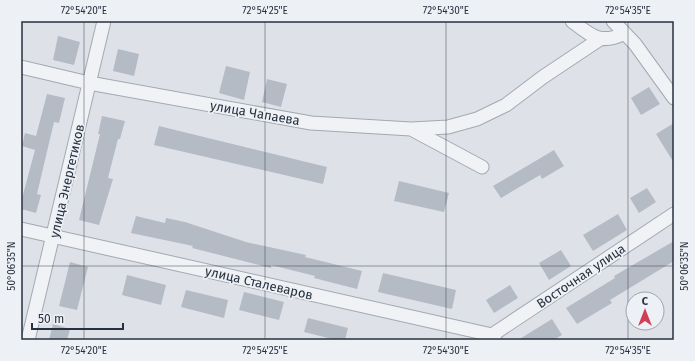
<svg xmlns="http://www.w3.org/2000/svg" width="695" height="361" font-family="'Fira Sans',sans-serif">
<rect width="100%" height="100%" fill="#dee2e8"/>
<path fill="#b5bbc4" d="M 58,36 L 80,42 L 74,65 L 53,60 Z
M 118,49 L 139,54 L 134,76 L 113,71 Z
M 226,66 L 250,72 L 244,100 L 219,93 Z
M 267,79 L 287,84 L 281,107 L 262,102 Z
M 649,87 L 660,104 L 641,115 L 631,98 Z
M 47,94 L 65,98 L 59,123 L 54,122 L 37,194 L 41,195 L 36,213 L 21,209 L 21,202 L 35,150 L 22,146 L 25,133 L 36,136 Z
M 102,116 L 125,121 L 120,139 L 118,139 L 108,178 L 113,179 L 99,225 L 79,220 L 100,134 L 98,134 Z
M 674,123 L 674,163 L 656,134 Z
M 159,126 L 327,167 L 323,184 L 154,145 Z
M 554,150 L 564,166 L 542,179 L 540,175 L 501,198 L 493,186 Z
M 399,181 L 449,193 L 444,212 L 394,201 Z
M 647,188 L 656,202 L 639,213 L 630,198 Z
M 618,214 L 627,230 L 593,251 L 583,235 Z
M 136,216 L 165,223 L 166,218 L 185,222 L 246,242 L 306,255 L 305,257 L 362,271 L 357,289 L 314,278 L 315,276 L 271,265 L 271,268 L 192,248 L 193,246 L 131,233 Z
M 674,241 L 674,261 L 610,300 L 612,303 L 577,324 L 566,308 L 615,278 L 614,276 Z
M 561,250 L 571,266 L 549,280 L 539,263 Z
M 70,262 L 88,267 L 77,310 L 59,306 Z
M 383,273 L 456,290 L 452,309 L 378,292 Z
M 127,275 L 166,285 L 161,305 L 122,295 Z
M 510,285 L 518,298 L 494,313 L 486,300 Z
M 186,290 L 228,300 L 224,318 L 181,307 Z
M 244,292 L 284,302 L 279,320 L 239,310 Z
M 308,318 L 348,328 L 345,340 L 336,340 L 304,332 Z
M 552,319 L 562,335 L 553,340 L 518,340 Z
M 53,324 L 70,329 L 67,340 L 49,340 Z"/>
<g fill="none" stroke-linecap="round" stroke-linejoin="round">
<defs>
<path id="minor" d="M 572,21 C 590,35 600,45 623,34
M 613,21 L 635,44 L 674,98
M 21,67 L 89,83 L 311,123 L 411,129 L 482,167
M 411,129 L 448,127 L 477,119 L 506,105 L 543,77 L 600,39
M 21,229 L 492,335 L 495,340
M 28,340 L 104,21
M 489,340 L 492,335 L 674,214"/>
</defs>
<use href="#minor" stroke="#a3a9b2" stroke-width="15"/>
<use href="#minor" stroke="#f0f2f6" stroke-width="13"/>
</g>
<path fill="none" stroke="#27303e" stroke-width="1" stroke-opacity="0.45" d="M 84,21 L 84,340M 265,21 L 265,340M 446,21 L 446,340M 628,21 L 628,340M 21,266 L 674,266"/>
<g text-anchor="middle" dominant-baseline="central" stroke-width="3.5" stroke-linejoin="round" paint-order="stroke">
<g font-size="13" fill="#27303e" stroke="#edf0f5">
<text transform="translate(255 113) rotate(10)">улица Чапаева</text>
<text transform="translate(67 181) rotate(-77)">улица Энергетиков</text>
<text transform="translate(581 276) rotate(-34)">Восточная улица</text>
<text transform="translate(259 283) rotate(13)">улица Сталеваров</text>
</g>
</g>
<rect width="695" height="361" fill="none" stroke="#edf0f5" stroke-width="44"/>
<g transform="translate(645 311)"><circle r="19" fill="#edf0f5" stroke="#9ea3ac"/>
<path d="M0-3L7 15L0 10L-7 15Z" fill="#cf4056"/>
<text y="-6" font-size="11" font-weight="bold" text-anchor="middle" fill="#27303e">С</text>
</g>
<path d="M32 323v6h91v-6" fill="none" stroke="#27303e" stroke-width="2"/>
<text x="38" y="323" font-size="12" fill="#27303e" stroke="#edf0f5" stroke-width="3" paint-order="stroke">50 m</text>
<rect x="22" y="22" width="651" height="317" fill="none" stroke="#27303e" stroke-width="1.5"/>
<g font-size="10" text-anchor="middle" fill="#27303e">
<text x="84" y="14">72°54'20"E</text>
<text x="265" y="14">72°54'25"E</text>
<text x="446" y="14">72°54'30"E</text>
<text x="628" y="14">72°54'35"E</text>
<text transform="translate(11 266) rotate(-90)" y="4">50°06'35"N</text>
<text transform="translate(684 266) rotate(-90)" y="4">50°06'35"N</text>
<text x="84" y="354">72°54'20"E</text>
<text x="265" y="354">72°54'25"E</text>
<text x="446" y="354">72°54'30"E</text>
<text x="628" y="354">72°54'35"E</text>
</g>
</svg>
